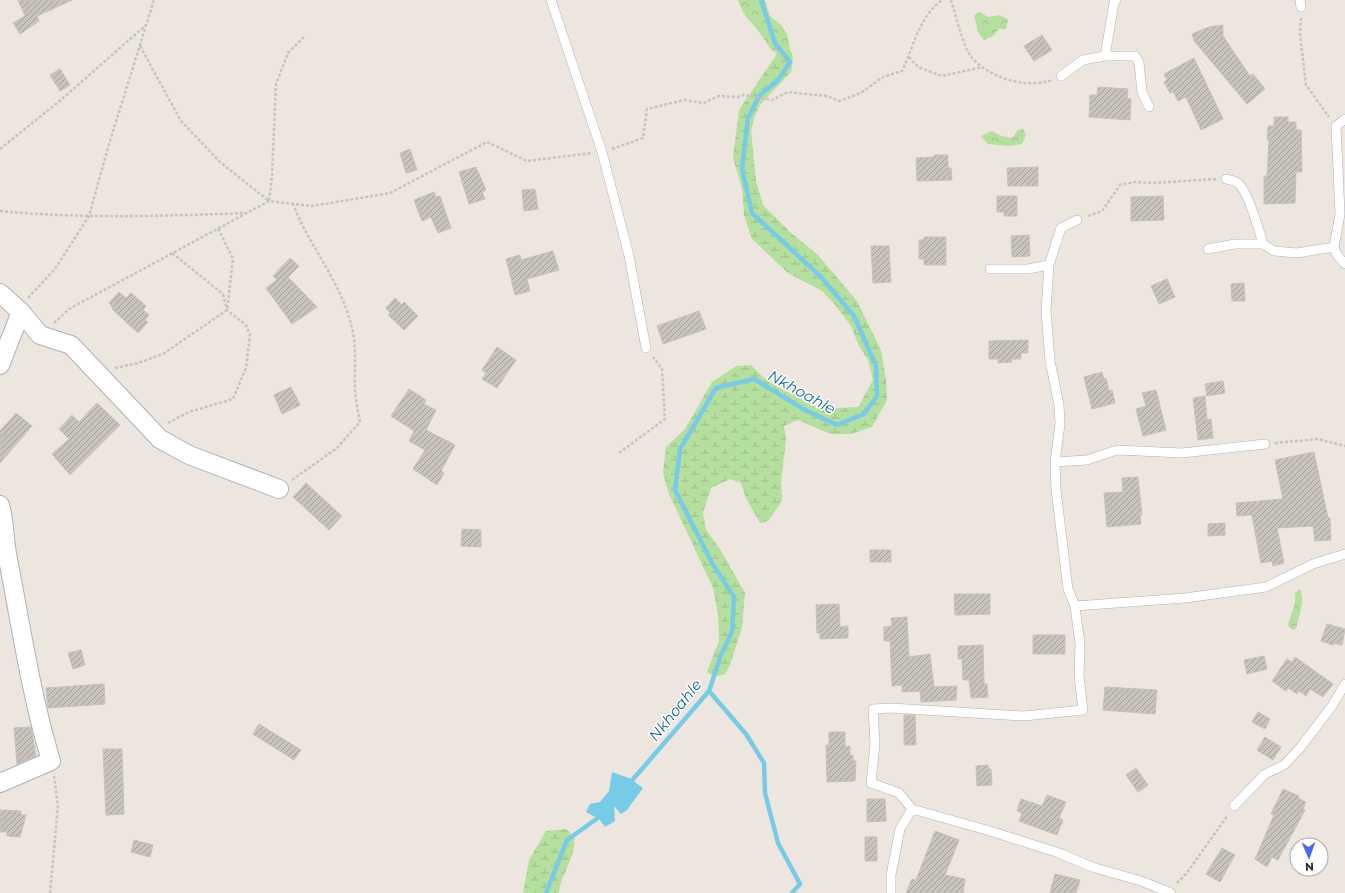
<svg xmlns="http://www.w3.org/2000/svg" width="1345" height="893" font-family="Montserrat,sans-serif">
<defs>
<pattern id="forest-crowns" width="20" height="18" patternUnits="userSpaceOnUse"><rect width="20" height="18" fill="#b5df9e"/><path d="M2 6a3 3 0 1 1 6 0M12 15a3 3 0 1 1 6 0" fill="none" stroke="#9cc088"/></pattern>
<pattern id="wetland-marsh" width="20" height="14" patternUnits="userSpaceOnUse"><rect width="20" height="14" fill="#b5df9e"/><path d="M1 5h8M5 5V1M11 12h8M15 12V8" fill="none" stroke="#9cc088"/></pattern>
<pattern id="building-hatch" width="6" height="6" patternUnits="userSpaceOnUse"><rect width="6" height="6" fill="#c8c4bc"/><path d="M-1 1l2-2M0 6l6-6M5 7l2-2" fill="none" stroke="#a39f99"/></pattern>
</defs>
<rect width="100%" height="100%" fill="#ece6de"/>
<path fill="url(#forest-crowns)" d="M 738,0 L 765,0 L 770,16 L 782,26 L 787,34 L 790,48 L 777,54 C 767,47 768,44 761,35 C 752,21 744,19 738,0 Z
M 980,12 L 988,17 L 999,15 L 1008,19 L 1006,29 L 999,29 L 993,36 L 984,40 L 978,32 L 974,15 Z
M 1023,129 L 1026,135 L 1022,144 L 1009,146 L 988,144 L 981,136 L 992,131 L 1001,136 L 1012,138 L 1018,130 Z
M 1300,589 C 1305,602 1299,615 1296,629 L 1292,630 L 1288,625 L 1295,603 L 1295,593 Z"/>
<path fill="url(#wetland-marsh)" d="M 790,48 L 793,58 L 791,72 L 760,105 L 755,116 L 751,131 L 756,181 L 763,205 L 790,232 L 818,255 L 857,301 L 881,350 L 886,380 L 887,400 L 872,427 L 851,434 L 830,434 L 798,420 L 784,426 L 786,439 L 781,483 L 782,501 L 768,521 L 760,523 L 746,498 L 741,483 L 730,479 L 711,488 L 703,513 L 706,530 L 720,549 L 745,593 L 742,628 L 730,665 L 725,674 L 714,677 L 707,672 L 719,641 L 718,614 L 713,588 L 669,494 L 663,473 L 666,447 L 685,429 L 712,382 L 736,366 L 751,365 L 766,380 L 819,409 L 858,407 L 873,380 L 868,360 L 859,346 L 851,326 L 836,306 L 822,291 L 788,273 L 752,239 L 744,215 L 742,188 L 733,158 L 739,110 L 777,54 Z
M 566,829 L 574,836 C 577,857 561,872 559,893 L 523,893 L 529,860 L 546,831 Z"/>
<path fill="#78cbe7" d="M 612,772 L 629,778 L 643,788 L 627,810 L 621,814 L 614,806 L 615,821 L 605,827 L 599,819 L 586,812 L 590,804 L 600,802 L 609,791 Z"/>
<g fill="none" stroke-linecap="round" stroke-linejoin="round">
<path stroke="#78cbe7" stroke-width="4.5" d="M 709,691 L 746,734 L 764,763 L 765,793 L 778,843 L 800,884 L 792,893
M 629,784 L 709,691 L 721,655 L 732,632 L 734,597 L 712,563 L 675,490 L 680,449 L 716,388 L 754,379 L 805,410 L 837,425 L 864,414 L 877,396 L 876,366 L 854,316 L 821,277 L 752,213 L 742,169 L 748,118 L 759,96 L 778,80 L 790,62 L 775,43 L 761,0
M 546,893 L 567,840 L 602,815"/>
</g>
<path fill="url(#building-hatch)" stroke="#c7c2b8" d="M 18,0 L 72,0 L 37,16 L 39,21 L 20,34 L 13,23 L 25,16 Z
M 1223,25 L 1223,36 L 1250,76 L 1253,74 L 1265,89 L 1247,104 L 1195,42 L 1192,34 L 1209,27 Z
M 1042,35 L 1052,50 L 1034,61 L 1024,46 Z
M 1194,58 L 1223,119 L 1201,130 L 1186,97 L 1178,101 L 1173,92 L 1170,93 L 1164,82 L 1167,80 L 1164,74 Z
M 60,69 L 70,85 L 60,91 L 50,75 Z
M 1098,87 L 1128,89 L 1127,98 L 1131,99 L 1130,120 L 1089,117 L 1090,95 L 1097,95 Z
M 1274,117 L 1288,117 L 1288,122 L 1296,122 L 1296,130 L 1301,130 L 1302,172 L 1296,172 L 1295,203 L 1264,204 L 1264,176 L 1267,176 L 1269,140 L 1267,140 L 1268,126 L 1274,126 Z
M 410,149 L 417,170 L 406,173 L 400,153 Z
M 934,155 L 948,155 L 948,168 L 951,168 L 952,180 L 917,181 L 916,158 L 934,157 Z
M 476,167 L 486,190 L 482,192 L 485,199 L 469,204 L 459,172 Z
M 1038,167 L 1038,186 L 1008,186 L 1007,168 Z
M 535,189 L 538,209 L 524,211 L 522,190 Z
M 434,192 L 436,197 L 440,196 L 451,228 L 438,233 L 431,217 L 422,221 L 414,200 Z
M 997,196 L 1017,196 L 1017,216 L 1004,216 L 1004,212 L 997,212 Z
M 1163,196 L 1164,220 L 1131,221 L 1131,197 Z
M 1029,235 L 1030,256 L 1012,257 L 1011,236 Z
M 924,237 L 946,237 L 946,265 L 924,265 L 924,259 L 919,259 L 919,240 L 924,240 Z
M 871,246 L 889,246 L 891,282 L 873,283 Z
M 553,251 L 559,270 L 527,279 L 530,291 L 515,295 L 506,259 L 520,255 L 521,260 Z
M 290,258 L 299,266 L 288,277 L 317,307 L 292,324 L 266,288 L 277,280 L 273,276 Z
M 1167,279 L 1175,297 L 1159,304 L 1151,286 Z
M 1244,283 L 1245,301 L 1232,301 L 1231,284 Z
M 119,292 L 126,298 L 131,293 L 146,306 L 143,310 L 149,315 L 145,320 L 148,322 L 138,333 L 112,309 L 113,308 L 109,303 Z
M 395,298 L 402,305 L 404,302 L 418,316 L 404,330 L 388,315 L 390,313 L 386,308 Z
M 699,311 L 706,329 L 663,344 L 657,326 Z
M 1028,340 L 1028,353 L 1021,353 L 1021,359 L 1012,359 L 1012,362 L 998,363 L 998,359 L 989,359 L 989,341 Z
M 497,347 L 516,360 L 497,388 L 482,379 L 486,373 L 482,370 Z
M 1102,372 L 1104,379 L 1106,378 L 1109,391 L 1112,390 L 1115,403 L 1092,409 L 1084,377 Z
M 1223,381 L 1225,393 L 1207,396 L 1205,384 Z
M 291,387 L 300,405 L 282,414 L 274,395 Z
M 409,389 L 426,400 L 424,404 L 436,410 L 426,430 L 455,445 L 441,471 L 444,473 L 437,485 L 413,469 L 425,450 L 409,441 L 414,431 L 391,416 Z
M 1156,390 L 1166,430 L 1143,436 L 1136,409 L 1146,406 L 1142,393 Z
M 1205,396 L 1207,420 L 1211,419 L 1213,438 L 1198,440 L 1193,398 Z
M 97,403 L 120,425 L 70,475 L 52,454 L 69,439 L 59,429 L 72,415 L 79,422 Z
M 16,413 L 32,426 L 0,463 L 0,431 Z
M 1314,452 L 1328,518 L 1330,518 L 1331,540 L 1315,541 L 1313,526 L 1277,528 L 1284,563 L 1273,566 L 1272,561 L 1261,563 L 1252,516 L 1251,515 L 1237,516 L 1236,503 L 1283,499 L 1275,460 Z
M 1138,477 L 1142,515 L 1140,515 L 1141,524 L 1107,527 L 1104,493 L 1123,492 L 1122,478 Z
M 306,483 L 342,516 L 329,530 L 293,497 Z
M 1225,523 L 1225,535 L 1208,536 L 1208,524 Z
M 462,529 L 481,530 L 481,547 L 461,546 Z
M 870,550 L 891,550 L 891,562 L 870,562 Z
M 954,594 L 990,594 L 990,614 L 955,615 Z
M 839,604 L 840,627 L 848,626 L 848,638 L 820,639 L 820,633 L 817,633 L 816,605 Z
M 907,617 L 909,657 L 930,654 L 934,687 L 957,686 L 956,700 L 921,702 L 920,691 L 902,692 L 902,685 L 892,686 L 890,641 L 884,641 L 884,627 L 892,626 L 891,618 Z
M 1327,624 L 1345,629 L 1342,645 L 1334,643 L 1333,645 L 1321,641 Z
M 1033,635 L 1065,635 L 1065,654 L 1033,654 Z
M 983,645 L 984,684 L 987,684 L 988,697 L 971,698 L 969,680 L 963,680 L 962,659 L 958,659 L 958,646 Z
M 81,650 L 85,665 L 73,669 L 68,653 Z
M 1264,656 L 1267,669 L 1247,674 L 1244,660 Z
M 1295,657 L 1333,684 L 1323,697 L 1310,689 L 1306,696 L 1299,691 L 1297,694 L 1288,688 L 1286,691 L 1272,681 L 1287,659 L 1292,662 Z
M 104,684 L 105,704 L 48,708 L 46,688 Z
M 1105,687 L 1157,690 L 1155,714 L 1103,710 Z
M 1258,712 L 1270,719 L 1265,729 L 1252,722 Z
M 904,715 L 915,715 L 916,745 L 904,745 Z
M 259,724 L 301,750 L 294,760 L 253,734 Z
M 31,727 L 36,756 L 17,764 L 14,728 Z
M 829,732 L 845,732 L 845,747 L 850,746 L 850,756 L 853,755 L 853,761 L 856,761 L 855,781 L 827,782 L 826,745 L 829,745 Z
M 1265,737 L 1281,747 L 1273,760 L 1257,750 Z
M 103,749 L 122,749 L 124,814 L 106,815 Z
M 988,765 L 989,769 L 991,769 L 992,785 L 977,786 L 976,766 Z
M 1136,768 L 1148,785 L 1138,792 L 1126,775 Z
M 1283,789 L 1299,796 L 1298,798 L 1306,802 L 1303,809 L 1305,810 L 1278,860 L 1272,857 L 1267,867 L 1255,859 L 1274,815 L 1271,814 Z
M 1047,795 L 1066,802 L 1059,818 L 1063,820 L 1057,835 L 1019,821 L 1022,813 L 1017,811 L 1021,799 L 1042,806 Z
M 867,799 L 885,799 L 886,821 L 867,822 Z
M 0,810 L 21,811 L 21,815 L 26,815 L 20,837 L 7,836 L 7,832 L 0,832 Z
M 935,831 L 959,840 L 945,875 L 965,879 L 963,893 L 906,893 L 912,879 L 916,880 Z
M 865,837 L 877,837 L 877,861 L 865,861 Z
M 134,840 L 153,845 L 150,857 L 131,852 Z
M 1222,848 L 1235,855 L 1220,882 L 1206,874 Z
M 1055,874 L 1080,880 L 1076,893 L 1050,893 Z"/>
<g fill="none" stroke-linecap="round" stroke-linejoin="round">
<defs>
<path id="service" d="M 551,0 L 602,152 L 629,256 L 646,348
M 1300,0 L 1301,7
M 1105,56 L 1114,3 L 1116,0
M 1061,76 L 1083,60 L 1105,56 L 1135,56 L 1139,63 L 1142,92 L 1149,107
M 1345,119 L 1336,126 L 1340,214 L 1334,247 L 1337,255 L 1345,264
M 1226,179 C 1230,180 1235,181 1238,183 C 1248,191 1259,230 1263,244 L 1274,251 L 1297,253 L 1334,247
M 1077,220 L 1061,228 L 1049,265 L 1046,311 L 1050,361 L 1059,405 L 1060,424 L 1055,462 L 1056,490 L 1068,589 L 1075,606 L 1080,644 L 1079,676 L 1083,710 L 1024,716 L 891,708 L 873,709 L 875,744 L 871,783 L 899,793 L 912,809 L 990,831 L 1059,853 L 1092,867 L 1141,881 L 1171,893
M 1208,249 L 1235,244 L 1263,244
M 990,269 L 1028,269 L 1049,265
M 1055,462 L 1087,460 L 1117,450 L 1182,453 L 1265,444
M 1075,606 L 1185,598 L 1266,587 L 1313,564 L 1345,554
M 1234,806 L 1265,774 L 1284,765 L 1300,748 L 1332,706 L 1345,684
M 891,893 L 891,875 L 900,829 L 912,809"/>
<path id="minor" d="M 0,293 L 21,312 L 40,335 L 71,345 L 160,439 L 189,455 L 279,489
M 0,365 L 21,312
M 0,505 C 5,522 4,541 8,559 C 21,626 31,695 51,761 L 0,783"/>
</defs>
<use href="#service" stroke="#aeb1bb" stroke-width="10"/>
<use href="#minor" stroke="#aeb1bb" stroke-width="20"/>
<path stroke="#c4c4c4" stroke-width="2.5" stroke-dasharray="3 2" stroke-linecap="butt" d="M 951,0 C 956,15 963,47 972,58 C 990,78 1027,89 1052,80
M 1301,18 L 1300,35 L 1306,85 L 1329,117
M 140,46 L 181,121 L 220,162 L 269,201 L 272,176 L 276,84 L 288,53 L 304,37
M 909,57 L 918,67 L 942,76 L 983,67
M 0,149 L 62,99 L 146,25
M 612,149 L 643,138 L 647,109 L 684,100 L 704,103 L 719,96 L 738,97 L 743,95 L 772,100 L 788,92 L 827,96 L 839,101 L 861,93 L 883,77 L 902,71 C 914,46 919,17 942,0
M 0,211 C 82,219 164,216 246,213
M 1088,216 L 1102,211 L 1120,185 L 1134,182 L 1154,183 L 1216,179
M 28,298 L 55,269 L 89,216 L 109,144 L 154,0
M 54,323 L 69,309 L 269,201 L 312,206 L 390,193 L 487,142 L 527,161 L 592,153
M 115,368 L 138,363 L 163,354 L 227,310 L 233,259 L 218,228
M 168,423 L 189,412 L 233,399 L 246,368 L 250,335 L 246,325 L 227,310 L 223,294 L 172,253
M 1275,443 L 1318,439 L 1345,446
M 619,453 L 665,419 L 662,369 L 653,357
M 292,480 L 337,448 L 360,422 C 358,412 356,402 355,392 C 354,371 357,349 352,328 C 342,283 309,246 293,204
M 1177,883 L 1186,874 L 1228,815
M 50,893 L 58,806 L 54,776"/>
<use href="#service" stroke="#fff" stroke-width="9"/>
<use href="#minor" stroke="#fff" stroke-width="18"/>
</g>
<g text-anchor="middle" dominant-baseline="central" stroke-width="3" stroke-linejoin="round" paint-order="stroke">
<g font-size="15" font-style="italic" fill="#166a94" stroke="#fff">
<text transform="translate(802 392) rotate(29)">Nkhoahle</text>
<text transform="translate(675 710) rotate(-51)">Nkhoahle</text>
</g>
</g>
<g transform="translate(1309 857) rotate(178)"><circle r="19" fill="#ffffff" stroke="#aaaaaa"/>
<path d="M0-3L7 15L0 10L-7 15Z" fill="#496aee"/>
<text y="-6" font-size="11" font-weight="bold" text-anchor="middle" fill="#2b2b2b">N</text>
</g>
</svg>
